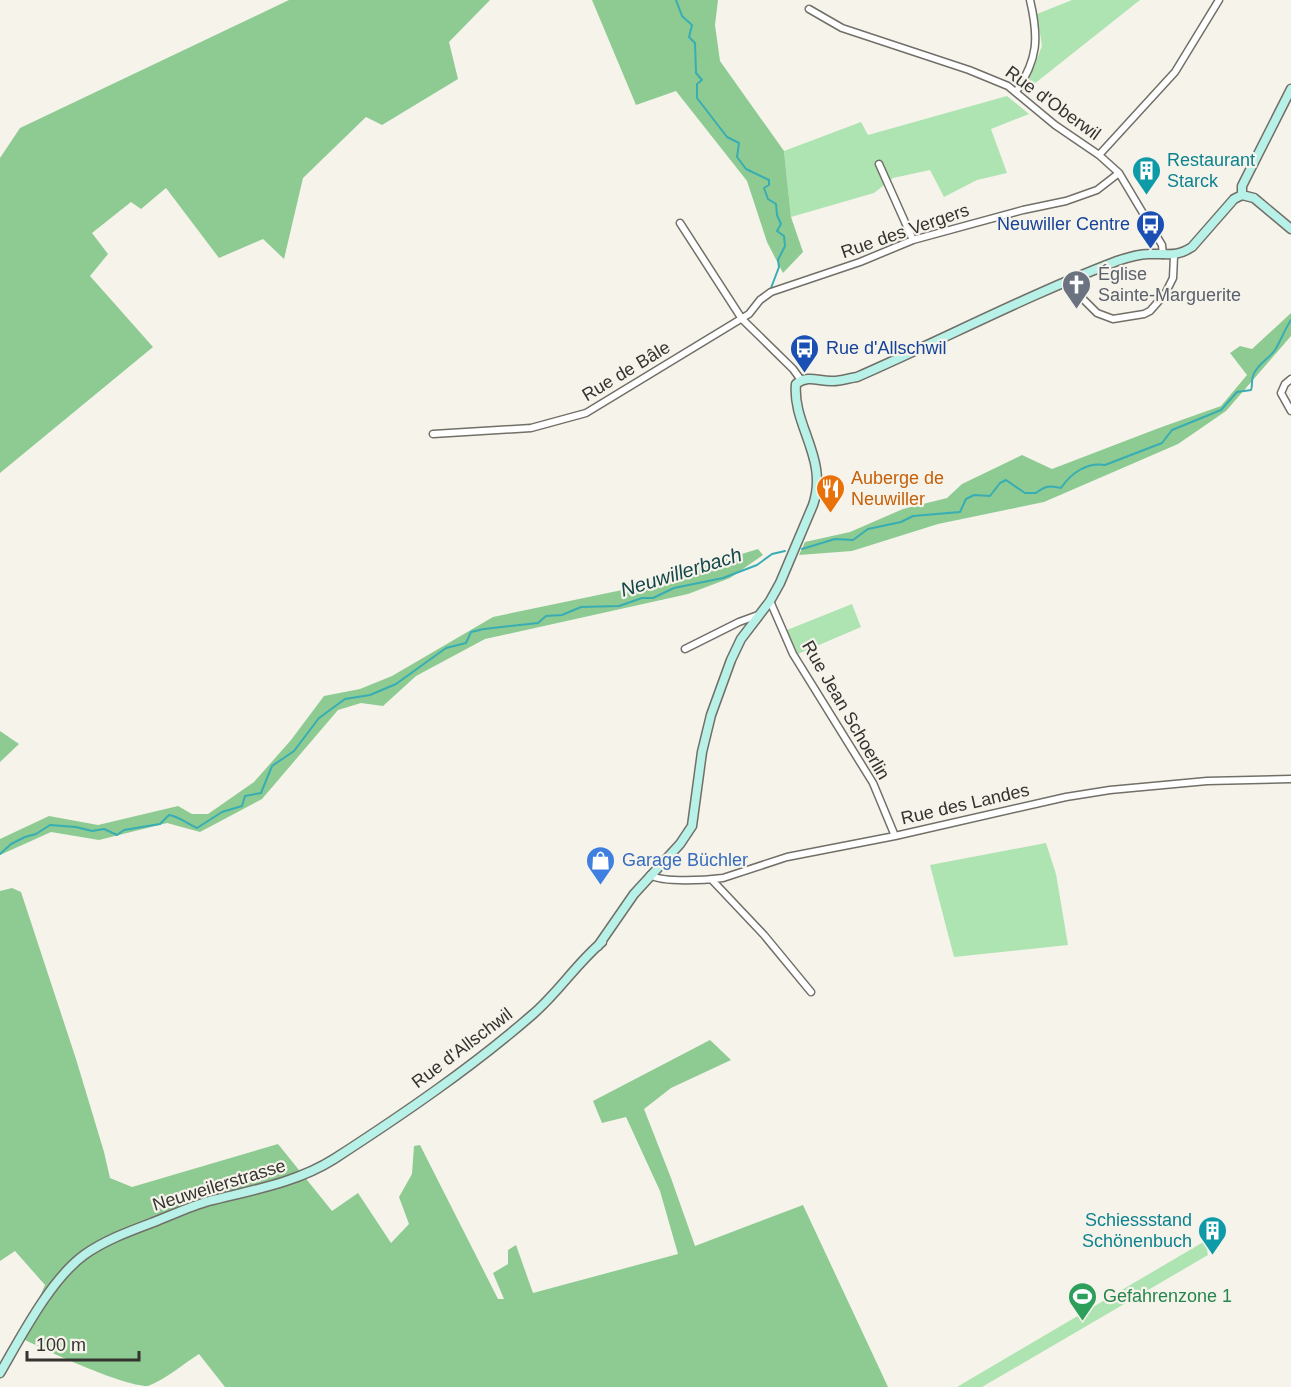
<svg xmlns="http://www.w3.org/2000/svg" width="1291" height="1387" font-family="Arial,sans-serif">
<rect width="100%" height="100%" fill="#f6f3eb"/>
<path fill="#aee4b1" d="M 1072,0 L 1140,0 L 1024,92 L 1042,46 L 1037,14 Z
M 1007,96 L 1029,114 L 991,129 L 1007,173 L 977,180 L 944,197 L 930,170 L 893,178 L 874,193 L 791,217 L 784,151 L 861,122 L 868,135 Z
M 852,604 L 861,627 L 798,654 L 787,630 Z
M 1046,843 L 1056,874 L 1068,945 L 954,957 L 930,865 Z
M 1205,1241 L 1208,1255 L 982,1387 L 957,1387 Z"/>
<path fill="#8dcb92" d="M 289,0 L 490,0 L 449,42 L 458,79 L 382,125 L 366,117 L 303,178 L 284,259 L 263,239 L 219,258 L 166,188 L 141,209 L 131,202 L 92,233 L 108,254 L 90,276 L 153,347 L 0,473 L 0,158 L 20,128 Z
M 592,0 L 718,0 L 715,25 L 720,61 L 784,151 L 791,217 L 803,252 L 783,273 L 767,242 L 747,181 L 676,91 L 636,105 Z
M 1291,313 L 1291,336 L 1226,411 L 1178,444 L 1044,502 L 938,524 L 852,551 L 799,555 L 805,542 L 850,532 L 903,509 L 947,498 L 962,484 L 1022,455 L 1052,469 L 1159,428 L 1221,406 L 1247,375 L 1230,353 L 1240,346 L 1252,349 Z
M 758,549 L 763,555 L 730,578 L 688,594 L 485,639 L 416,676 L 383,706 L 361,703 L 338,710 L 262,799 L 200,832 L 167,823 L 99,840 L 51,832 L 0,855 L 0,839 L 49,816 L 98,825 L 178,806 L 192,814 L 208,814 L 254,782 L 291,740 L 324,696 L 360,689 L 392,676 L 493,617 L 627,589 Z
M 0,731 L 19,744 L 0,762 Z
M 12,888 L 21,892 L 76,1059 L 104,1152 L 110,1178 L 132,1187 L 278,1144 L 332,1211 L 358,1193 L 391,1243 L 409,1224 L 399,1197 L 412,1174 L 414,1146 L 420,1145 L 498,1299 L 504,1299 L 493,1273 L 508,1264 L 508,1250 L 516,1245 L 533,1293 L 678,1254 L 660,1191 L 626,1117 L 602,1123 L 593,1101 L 710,1040 L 731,1060 L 671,1088 L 644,1109 L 671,1178 L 695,1246 L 803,1205 L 888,1387 L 225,1387 L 199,1354 C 183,1364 166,1379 148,1386 C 125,1387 45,1350 21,1338 L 45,1285 L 15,1251 L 0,1261 L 0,891 Z"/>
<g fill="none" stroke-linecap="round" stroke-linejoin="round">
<path stroke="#38adb3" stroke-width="2" d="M 676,0 L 682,16 L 692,25 L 689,37 L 695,43 L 696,73 L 702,80 L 697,84 L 697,98 L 727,137 L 739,143 L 737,157 L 746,169 L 769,180 L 769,185 L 764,188 L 768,199 L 776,204 L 777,215 L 781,224 L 777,231 L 784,236 L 785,246 L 778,260 L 779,267 L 771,288
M 802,549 L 835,539 L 853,540 L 868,529 L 901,522 L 913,516 L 960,512 L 966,499 L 974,495 L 990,496 L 1000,483 L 1006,480 L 1025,493 L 1036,493 C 1045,486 1050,485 1061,488 C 1071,473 1087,462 1105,465 L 1162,443 L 1172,430 L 1221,410 L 1237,392 L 1251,390 C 1253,385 1251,381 1253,376 C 1256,365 1269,359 1275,350 C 1281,340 1285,329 1291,320
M 0,854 L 11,844 L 25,837 L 36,834 L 50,825 L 76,827 L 92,831 L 104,829 L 117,835 L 124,830 L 160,824 L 169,815 C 178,816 188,824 197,828 L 222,812 L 242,806 L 245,796 L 261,793 L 272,766 L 294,751 L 319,718 L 345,699 L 370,695 L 396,684 L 446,648 L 466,643 L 471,632 L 484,629 L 538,623 L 546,616 L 562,615 L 581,607 L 619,606 L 642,598 L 653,598 L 674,588 L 723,578 L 757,565 L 772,554 L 785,551"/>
<defs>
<path id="street" d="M 809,9 L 842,28 L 969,70 L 1008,86 L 1055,125 L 1099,155 L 1119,173 L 1162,245 L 1163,255
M 1016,92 C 1038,59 1039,38 1030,0
M 1099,155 L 1175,72 L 1219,0
M 879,164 L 913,240
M 680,223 L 742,319 L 793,369 L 801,380
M 1070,280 L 1076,292 L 1097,313 L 1113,319 L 1144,314 L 1150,311 L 1165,294 L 1173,278 L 1174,256
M 1291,379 L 1285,384 L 1281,393 L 1291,411
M 433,434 L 531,428 L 586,413 L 749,314 L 760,300 L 771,292 L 860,262 L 913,240 L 1023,210 L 1066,201 L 1097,190 L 1119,173
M 770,601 L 793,654 L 873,783 L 895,836
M 685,649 L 739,622 L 758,615
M 650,875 C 663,883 707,880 723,878 L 787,857 L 895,836 L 1066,797 L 1110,790 L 1207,781 L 1291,779
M 712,880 L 764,935 L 811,992"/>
<path id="secondary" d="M 1242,195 L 1242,186 L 1246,178 L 1291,89
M 1242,195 L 1254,198 L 1291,229
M 598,946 L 634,894 L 680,844 L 692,826 L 702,752 L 711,715 L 731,660 L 741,639 L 770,601 L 780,583 L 813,505 C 829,459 792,425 796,384 C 808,374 820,382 833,381 C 841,381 849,378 857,377 C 944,339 1028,295 1117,261 C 1126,258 1138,254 1148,254 C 1167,253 1175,258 1192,247 L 1234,199 L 1242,195
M 0,1373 C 21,1337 50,1280 84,1255 C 105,1240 130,1231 154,1222 C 172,1215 191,1206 209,1201 C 252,1190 296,1183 334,1159 C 402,1115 471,1068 532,1015 C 558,993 576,964 602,942"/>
</defs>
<use href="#street" stroke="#716f67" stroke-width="9"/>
<use href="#secondary" stroke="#716f67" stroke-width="11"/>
<use href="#street" stroke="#fff" stroke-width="6"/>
<use href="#secondary" stroke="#b8f1e7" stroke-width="8"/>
</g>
<defs>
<symbol id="building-pin" viewBox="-11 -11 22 30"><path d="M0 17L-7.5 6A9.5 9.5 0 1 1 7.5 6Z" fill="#0f9aa8" stroke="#f6f3eb"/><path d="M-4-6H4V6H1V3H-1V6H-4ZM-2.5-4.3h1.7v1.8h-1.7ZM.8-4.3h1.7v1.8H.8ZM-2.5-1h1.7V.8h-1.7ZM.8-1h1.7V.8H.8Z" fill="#fff"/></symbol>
<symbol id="bus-pin" viewBox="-11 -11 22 30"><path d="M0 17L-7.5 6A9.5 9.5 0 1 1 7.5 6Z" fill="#1a4fb4" stroke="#f6f3eb"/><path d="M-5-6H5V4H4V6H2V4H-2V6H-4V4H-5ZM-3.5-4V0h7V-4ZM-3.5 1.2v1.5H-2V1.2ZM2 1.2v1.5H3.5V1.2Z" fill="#fff"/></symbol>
<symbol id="church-pin" viewBox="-11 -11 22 30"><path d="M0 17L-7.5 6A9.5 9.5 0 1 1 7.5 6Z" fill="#6b7280" stroke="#f6f3eb"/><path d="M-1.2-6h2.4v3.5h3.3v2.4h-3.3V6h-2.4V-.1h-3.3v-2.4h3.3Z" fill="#fff"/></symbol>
<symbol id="restaurant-pin" viewBox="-11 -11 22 30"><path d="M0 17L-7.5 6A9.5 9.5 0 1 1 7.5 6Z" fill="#e8710a" stroke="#f6f3eb"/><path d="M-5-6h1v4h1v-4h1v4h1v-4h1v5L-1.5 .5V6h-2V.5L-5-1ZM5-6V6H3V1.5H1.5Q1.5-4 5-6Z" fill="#fff"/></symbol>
<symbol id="shop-pin" viewBox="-11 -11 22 30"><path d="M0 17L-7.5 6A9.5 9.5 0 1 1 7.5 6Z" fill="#3f7fe0" stroke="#f6f3eb"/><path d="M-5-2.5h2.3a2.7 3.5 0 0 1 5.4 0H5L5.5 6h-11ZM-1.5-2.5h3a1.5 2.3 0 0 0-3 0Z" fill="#fff"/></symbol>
<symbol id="stadium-pin" viewBox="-11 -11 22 30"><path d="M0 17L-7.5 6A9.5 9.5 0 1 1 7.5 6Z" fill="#2e9e5b" stroke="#f6f3eb"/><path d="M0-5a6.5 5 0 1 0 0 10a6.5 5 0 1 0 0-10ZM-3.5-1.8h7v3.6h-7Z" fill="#fff"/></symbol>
</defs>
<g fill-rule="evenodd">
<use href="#building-pin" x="1130" y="154" width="33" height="45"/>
<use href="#bus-pin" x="1134" y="208" width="33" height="45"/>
<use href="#church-pin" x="1060" y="268" width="33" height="45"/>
<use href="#bus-pin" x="788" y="332" width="33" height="45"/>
<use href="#restaurant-pin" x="814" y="472" width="33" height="45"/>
<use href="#shop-pin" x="584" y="844" width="33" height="45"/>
<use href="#building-pin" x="1196" y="1214" width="33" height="45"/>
<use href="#stadium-pin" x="1066" y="1280" width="33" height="45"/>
</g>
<g text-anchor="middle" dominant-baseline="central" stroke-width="4.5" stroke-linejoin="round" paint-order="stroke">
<g font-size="18" fill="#343330" stroke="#f6f3eb">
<text transform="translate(1053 103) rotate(36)">Rue d'Oberwil</text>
<text transform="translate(905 231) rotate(-19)">Rue des Vergers</text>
<text transform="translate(626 371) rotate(-31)">Rue de Bâle</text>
<text transform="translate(846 710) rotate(60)">Rue Jean Schoerlin</text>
<text transform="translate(965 804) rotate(-13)">Rue des Landes</text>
<text transform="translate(462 1048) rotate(-37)">Rue d'Allschwil</text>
<text transform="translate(219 1185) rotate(-17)">Neuweilerstrasse</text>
</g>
<g font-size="18" fill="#0d838f" stroke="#f6f3eb" text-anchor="start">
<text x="1167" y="160">Restaurant<tspan x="1167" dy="21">Starck</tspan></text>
<text x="1192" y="1220" text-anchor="end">Schiessstand<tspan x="1192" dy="21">Schönenbuch</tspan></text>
</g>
<g font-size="18" fill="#164399" stroke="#f6f3eb" text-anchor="end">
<text x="1130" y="224">Neuwiller Centre</text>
<text x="826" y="348" text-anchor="start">Rue d'Allschwil</text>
</g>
<g font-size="18" fill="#5b616d" stroke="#f6f3eb" text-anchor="start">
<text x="1098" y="274">Église<tspan x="1098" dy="21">Sainte-Marguerite</tspan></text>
</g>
<g font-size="18" fill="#c56008" stroke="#f6f3eb" text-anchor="start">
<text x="851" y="478">Auberge de<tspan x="851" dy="21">Neuwiller</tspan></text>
</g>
<g font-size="18" fill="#366cbe" stroke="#f6f3eb" text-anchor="start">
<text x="622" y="860">Garage Büchler</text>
</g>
<g font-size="18" fill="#27864d" stroke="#f6f3eb" text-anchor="start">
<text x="1103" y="1296">Gefahrenzone 1</text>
</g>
<g font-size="20" font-style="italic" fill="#15484a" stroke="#f6f3eb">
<text transform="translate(681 572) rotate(-17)">Neuwillerbach</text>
</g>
</g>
<path d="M27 1351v9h112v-9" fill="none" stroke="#343330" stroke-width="3"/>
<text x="36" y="1351" font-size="18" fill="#343330" stroke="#f6f3eb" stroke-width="4.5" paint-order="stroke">100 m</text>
</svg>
